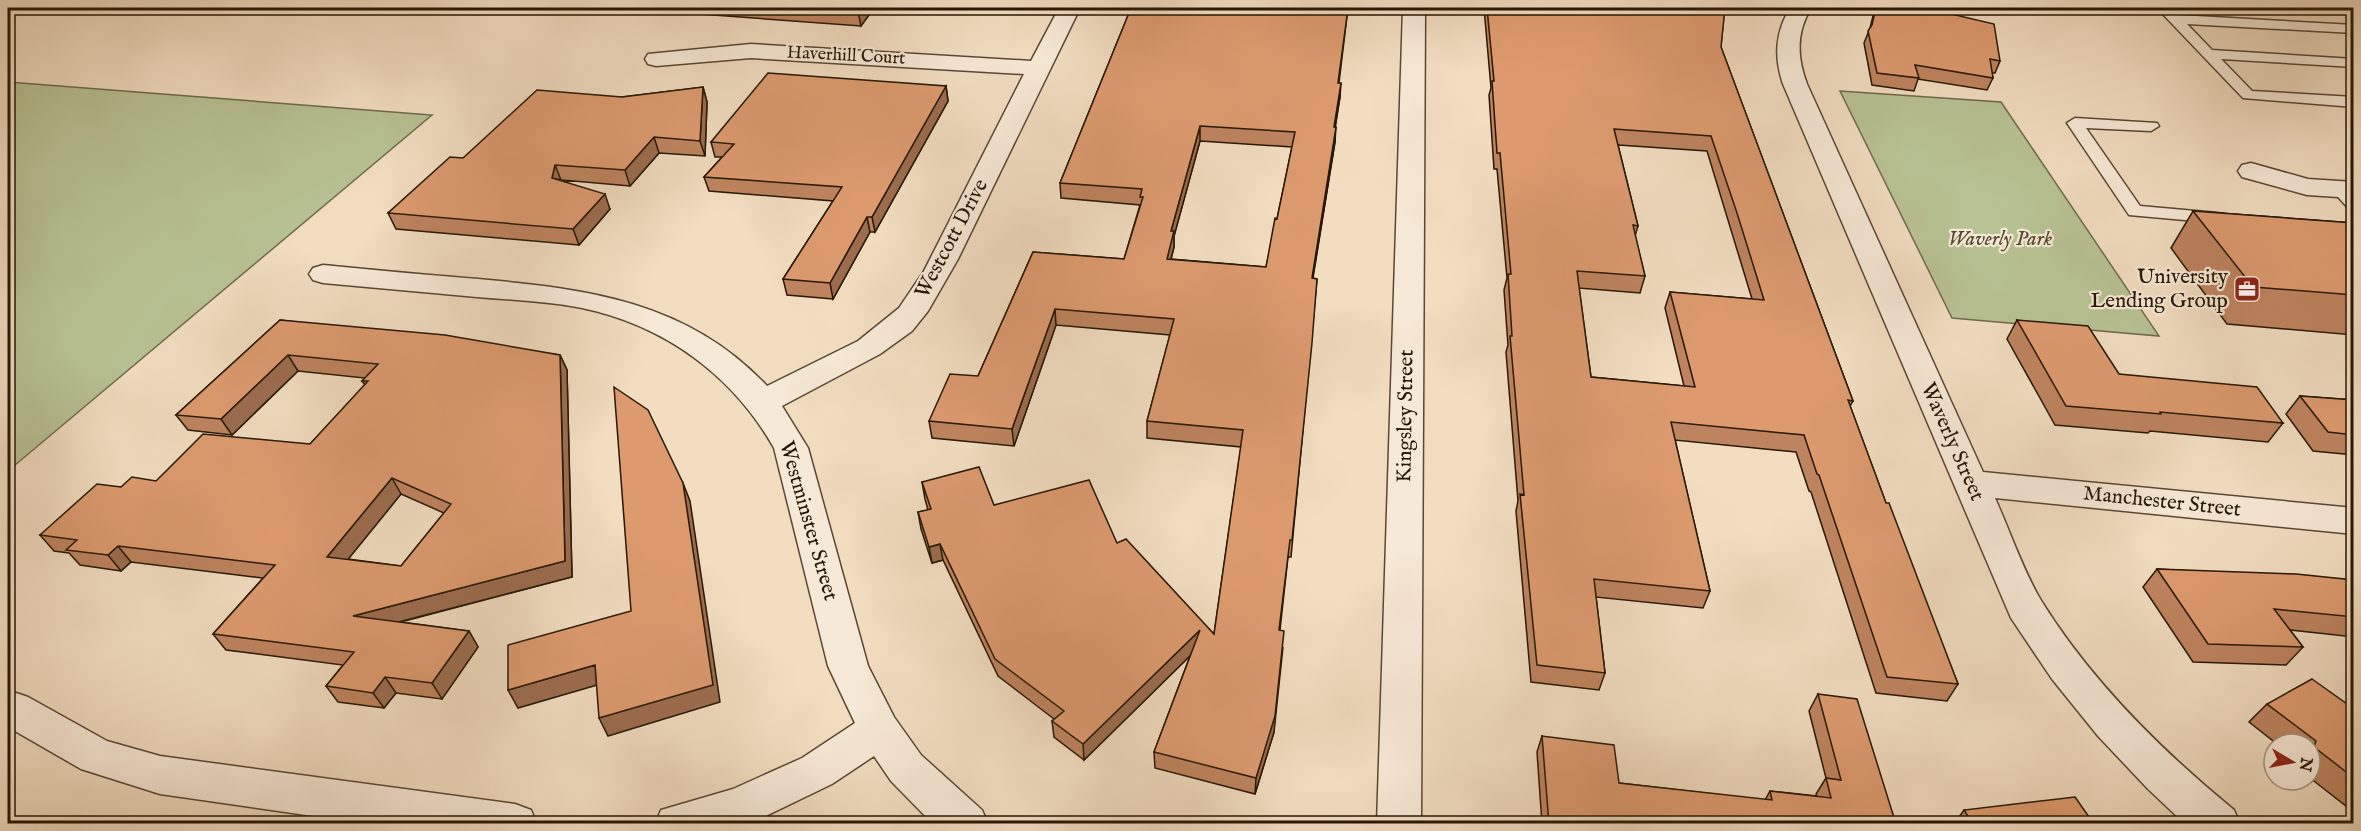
<svg xmlns="http://www.w3.org/2000/svg" width="2361" height="831" font-family="'IM FELL English',serif">
<rect width="100%" height="100%" fill="#f2ddc1"/>
<filter id="stains"><feTurbulence type="fractalNoise" baseFrequency=".00333" numOctaves="4"/><feColorMatrix values="0 0 0 0 .2 0 0 0 0 .09 0 0 0 0 .02 0 0 0 .5 -.17"/></filter>
<radialGradient id="worn" r=".72"><stop offset=".6" stop-color="#630" stop-opacity="0"/><stop offset="1" stop-color="#630" stop-opacity=".3"/></radialGradient>
<path fill="#b8c294" stroke="#6f6c4c" stroke-width="1.5" d="M 8,82 L 431,115 L 432,115 L 8,471 Z
M 1840,91 L 2001,102 L 2159,336 L 1952,318 Z"/>
<g fill="none" stroke-linecap="round" stroke-linejoin="round">
<defs>
<path id="lane" d="M 2157,8 L 2171,8 L 2178,15 L 2354,25 L 2354,33 L 2187,24 L 2212,50 L 2354,59 L 2354,67 L 2221,59 L 2252,91 L 2354,97 L 2354,107 L 2243,98 Z
M 2075,118 L 2157,123 L 2159,126 L 2151,131 L 2086,128 L 2140,206 L 2218,213 L 2224,214 L 2227,218 L 2224,222 L 2218,223 L 2129,215 L 2067,123 Z
M 2339,184 L 2345,185 L 2354,194 L 2354,209 L 2348,208 L 2331,189 Z"/>
<path id="street" d="M 1059,8 L 1080,8 L 958,259 L 928,311 L 912,331 L 880,354 L 782,406 L 808,448 L 868,666 L 894,717 L 921,755 L 982,810 L 988,824 L 933,824 L 891,781 L 874,756 L 832,784 L 749,824 L 655,824 L 661,810 L 733,789 L 802,758 L 855,723 L 828,666 L 774,448 C 733,375 664,325 582,308 C 547,301 512,300 477,297 C 426,292 374,288 323,283 L 313,280 L 309,274 L 313,268 L 323,265 C 375,270 426,275 478,279 C 587,289 688,301 767,386 L 858,341 L 899,308 L 924,271 L 1024,74 L 751,58 L 656,66 L 648,64 L 645,59 L 648,54 L 751,44 L 1031,61 Z
M 1403,8 L 1425,8 L 1421,824 L 1377,824 Z
M 1790,8 L 1811,8 C 1796,33 1797,57 1807,84 L 1983,472 L 2354,508 L 2354,534 L 1995,498 C 2010,531 2023,571 2042,602 C 2092,682 2161,750 2234,810 L 2240,824 L 2185,824 L 2148,789 L 2098,736 L 2052,679 L 2011,618 L 1783,84 C 1774,57 1775,33 1790,8 Z
M 2251,163 L 2308,179 L 2354,182 L 2354,198 L 2307,195 L 2242,177 L 2238,171 L 2242,165 Z
M 13,692 L 28,697 L 107,741 L 160,756 L 515,804 L 531,810 L 537,824 L 368,824 L 160,794 L 81,769 L 8,727 L 8,694 Z"/>
</defs>
<use href="#lane" stroke="#594833" stroke-width="3"/>
<use href="#street" stroke="#594833" stroke-width="3"/>
<use href="#lane" fill="#f7e9d7" fill-rule="evenodd"/>
<use href="#street" fill="#f7e9d7" fill-rule="evenodd"/>
</g>
<path fill="#be845f" stroke="#261704" stroke-width="1.5" fill-rule="evenodd" d="M 685,8 L 874,8 L 861,26 L 686,13 Z
M 1131,8 L 1348,8 L 1339,83 L 1340,97 L 1335,127 L 1335,142 L 1313,278 L 1317,279 L 1291,557 L 1288,557 L 1280,630 L 1274,732 L 1255,794 L 1155,768 L 1154,752 L 1190,656 L 1084,760 L 1054,737 L 1052,721 L 1054,719 L 998,676 L 943,560 L 932,563 L 921,529 L 918,512 L 928,510 L 925,499 L 922,482 L 1117,543 L 1214,634 L 1241,447 L 1147,438 L 1147,421 L 1170,335 L 1056,325 L 1014,446 L 932,438 L 929,421 L 978,376 L 1033,252 L 1124,259 L 1140,205 L 1061,198 L 1060,183 ZM 1200,141 L 1292,147 L 1277,219 L 1266,267 L 1171,259 L 1174,247 L 1174,236 Z
M 1484,8 L 1727,8 L 1724,14 L 1721,47 L 1853,401 L 1850,406 L 1886,503 L 1958,684 L 1947,701 L 1876,693 L 1811,492 L 1809,491 L 1796,452 L 1675,440 L 1710,591 L 1703,608 L 1596,597 L 1605,673 L 1599,690 L 1531,682 L 1516,511 L 1518,501 L 1506,352 L 1508,345 L 1504,290 L 1507,278 L 1497,169 L 1494,169 L 1489,95 L 1491,88 ZM 1618,145 L 1707,151 L 1752,299 L 1670,292 L 1665,308 L 1684,386 L 1591,377 L 1579,288 L 1640,293 L 1645,276 L 1635,236 L 1638,226 Z
M 1875,8 L 1926,8 L 2000,61 L 1995,73 L 1992,73 L 1993,78 L 1987,90 L 1918,79 L 1914,91 L 1872,85 L 1864,43 L 1870,28 Z
M 946,86 L 948,101 L 875,232 L 870,232 L 833,299 L 787,295 L 783,279 L 833,201 L 709,191 L 704,177 L 722,157 L 715,157 L 711,142 Z
M 703,87 L 707,102 L 705,156 L 659,153 L 630,186 L 562,180 L 610,209 L 579,245 L 396,229 L 388,213 L 463,158 L 622,97 Z
M 2193,211 L 2354,223 L 2354,335 L 2227,324 L 2171,248 Z
M 280,320 L 560,355 L 567,370 L 572,577 L 401,622 L 469,631 L 478,647 L 442,699 L 396,693 L 384,708 L 338,702 L 326,686 L 343,665 L 226,650 L 213,634 L 263,578 L 131,562 L 121,571 L 80,565 L 69,553 L 54,551 L 40,535 L 121,487 L 156,481 L 310,444 L 365,385 L 362,381 L 365,378 L 298,371 L 232,435 L 188,430 L 176,415 ZM 401,494 L 444,513 L 401,566 L 348,559 Z
M 2017,320 L 2119,374 L 2283,423 L 2268,442 L 2150,431 L 2148,433 L 2055,425 L 2007,339 Z
M 2300,396 L 2354,400 L 2354,455 L 2313,451 L 2286,414 Z
M 2157,569 L 2354,580 L 2354,637 L 2290,630 L 2303,647 L 2286,665 L 2193,662 L 2143,587 Z
M 1818,694 L 1896,824 L 1542,824 L 1537,752 L 1542,736 L 1619,783 L 1765,800 L 1770,791 L 1817,796 L 1816,794 L 1826,778 L 1809,711 Z
M 2267,704 L 2354,709 L 2354,801 L 2346,806 L 2310,778 L 2310,744 L 2277,744 L 2249,722 Z
M 1964,810 L 2094,824 L 1954,824 Z"/>
<path fill="#9b6c4e" stroke="#261704" stroke-width="1.5" d="M 862,8 L 874,8 L 861,26 L 858,12 Z
M 1341,83 L 1340,97 L 1333,142 L 1334,127 Z
M 946,86 L 948,101 L 875,232 L 872,217 Z
M 703,87 L 707,102 L 705,156 L 700,141 Z
M 1200,126 L 1200,141 L 1174,236 L 1174,247 L 1167,275 L 1167,259 L 1171,231 Z
M 1336,127 L 1335,142 L 1310,294 L 1312,278 Z
M 654,137 L 659,153 L 630,186 L 625,170 Z
M 555,165 L 561,180 L 552,178 Z
M 605,194 L 610,209 L 579,245 L 573,229 Z
M 867,217 L 870,232 L 833,299 L 830,283 Z
M 1055,309 L 1056,325 L 1014,446 L 1012,429 Z
M 288,355 L 298,371 L 232,435 L 221,419 Z
M 560,355 L 567,370 L 572,577 L 364,631 L 353,616 L 565,561 Z
M 392,478 L 401,494 L 337,573 L 327,557 Z
M 683,483 L 690,501 L 720,702 L 608,736 L 599,718 Z
M 940,544 L 943,560 L 932,563 L 929,547 Z
M 118,546 L 131,562 L 121,571 L 108,555 Z
M 1200,630 L 1200,646 L 1084,760 L 1083,744 Z
M 469,631 L 478,647 L 442,699 L 432,683 Z
M 1283,647 L 1274,732 L 1255,794 L 1256,778 Z
M 595,665 L 604,683 L 518,708 L 508,690 Z
M 385,677 L 396,693 L 384,708 L 373,693 Z"/>
<path fill="#dd9a6f" stroke="#261704" stroke-width="1.5" fill-rule="evenodd" d="M 789,8 L 862,8 L 858,12 Z
M 1131,8 L 1348,8 L 1338,83 L 1341,83 L 1334,127 L 1336,127 L 1312,278 L 1317,279 L 1312,343 L 1292,540 L 1290,540 L 1279,630 L 1284,631 L 1275,716 L 1256,778 L 1154,752 L 1200,630 L 1083,744 L 1052,721 L 1064,711 L 995,659 L 940,544 L 929,547 L 918,512 L 931,509 L 922,482 L 979,467 L 994,505 L 1089,480 L 1117,543 L 1126,539 L 1214,634 L 1243,430 L 1147,421 L 1174,319 L 1055,309 L 1012,429 L 929,421 L 950,374 L 978,376 L 1033,252 L 1124,259 L 1143,197 L 1140,197 L 1142,189 L 1060,183 ZM 1200,126 L 1295,132 L 1277,219 L 1275,218 L 1266,267 L 1167,259 L 1174,231 L 1171,231 Z
M 1487,8 L 1725,8 L 1721,47 L 1853,401 L 1848,400 L 1886,503 L 1889,503 L 1958,684 L 1887,677 L 1819,475 L 1817,474 L 1804,435 L 1671,422 L 1710,591 L 1594,579 L 1605,673 L 1537,665 L 1520,494 L 1524,495 L 1510,336 L 1512,336 L 1508,274 L 1511,274 L 1500,153 L 1497,153 L 1492,81 L 1494,81 ZM 1614,129 L 1711,136 L 1737,213 L 1764,300 L 1670,292 L 1695,387 L 1591,377 L 1577,271 L 1645,276 L 1633,225 L 1638,226 Z
M 1876,8 L 1926,8 L 1994,24 L 2000,61 L 1990,59 L 1993,78 L 1915,65 L 1919,78 L 1877,73 L 1868,31 L 1872,25 Z
M 768,73 L 946,86 L 872,217 L 867,217 L 830,283 L 783,279 L 842,187 L 704,177 L 734,144 L 711,142 Z
M 703,87 L 700,141 L 654,137 L 625,170 L 555,165 L 552,178 L 605,194 L 573,229 L 388,213 L 450,157 L 463,158 L 537,90 L 622,97 Z
M 2193,211 L 2354,223 L 2354,295 L 2253,287 Z
M 280,320 L 445,335 L 560,355 L 565,561 L 353,616 L 469,631 L 432,683 L 385,677 L 373,693 L 326,686 L 354,652 L 213,634 L 275,565 L 118,546 L 108,555 L 66,550 L 77,540 L 40,535 L 97,484 L 121,487 L 132,477 L 156,481 L 203,434 L 310,444 L 368,381 L 362,381 L 378,364 L 288,355 L 221,419 L 176,415 ZM 392,478 L 451,504 L 401,566 L 327,557 Z
M 2017,320 L 2088,326 L 2119,374 L 2257,387 L 2283,423 L 2160,412 L 2161,414 L 2066,406 Z
M 614,387 L 648,410 L 683,483 L 713,685 L 599,718 L 595,665 L 508,690 L 508,645 L 631,611 Z
M 2300,396 L 2354,400 L 2354,435 L 2328,432 Z
M 2157,569 L 2296,574 L 2354,580 L 2354,617 L 2274,609 L 2303,647 L 2208,644 Z
M 2312,679 L 2354,709 L 2354,778 L 2314,747 L 2316,741 L 2267,704 Z
M 1818,694 L 1857,699 L 1896,824 L 1549,824 L 1542,736 L 1614,745 L 1619,783 L 1772,800 L 1770,791 L 1831,798 L 1826,778 L 1841,780 Z
M 2075,797 L 2094,824 L 1973,824 L 1964,810 Z"/>
<defs>
<symbol id="office-square" viewBox="-11 -11 22 22"><rect x="-9" y="-9" width="18" height="18" rx="4" fill="#8f2418" stroke="#f7e9d7"/><path d="M-6-3h4V-5.5h4V-3h4V5H-6ZM-1-4.5V-3h2v-1.5ZM-6 0V1H6V0Z" fill="#fff"/></symbol>
</defs>
<g fill-rule="evenodd">
<use href="#office-square" x="2232" y="274" width="30" height="30"/>
</g>
<g text-anchor="middle" dominant-baseline="central" stroke-width="4.5" stroke-linejoin="round" paint-order="stroke">
<g font-size="18" fill="#261704" stroke="#f7e9d7">
<text transform="translate(846 56) rotate(3)">Haverhill Court</text>
</g>
<g font-size="21" fill="#261704" stroke="#f7e9d7">
<text transform="translate(952 239) rotate(-62)">Westcott Drive</text>
<text transform="translate(1406 416) rotate(-89)">Kingsley Street</text>
<text transform="translate(1952 442) rotate(66)">Waverly Street</text>
<text transform="translate(2162 502) rotate(6)">Manchester Street</text>
<text transform="translate(808 521) rotate(74)">Westminster Street</text>
</g>
<g font-size="21" font-style="italic" fill="#524a2f" stroke="#f7e9d7">
<text x="2000" y="239">Waverly Park</text>
</g>
<g font-size="21" fill="#261704" stroke="#f7e9d7" text-anchor="end">
<text x="2228" y="277">University<tspan x="2228" dy="24">Lending Group</tspan></text>
</g>
</g>
<rect width="2361" height="831" fill="none" stroke="#f2ddc1" stroke-width="30"/>
<rect x="9" y="9" width="2343" height="813" fill="none" stroke="#261704" stroke-width="3"/>
<rect x="15" y="15" width="2331" height="801" fill="none" stroke="#261704" stroke-width="1.5"/>
<g transform="translate(2292 762) rotate(100)"><circle r="28" fill="#f7e9d7" stroke="#a39583" stroke-width="1.5"/>
<path d="M0-4.5L10 22L0 15L-10 22Z" fill="#8f2418"/>
<text y="-9" font-size="16" font-weight="bold" text-anchor="middle" fill="#261704">N</text>
</g>
<rect width="100%" height="100%" filter="url(#stains)"/>
<rect width="100%" height="100%" fill="url(#worn)"/>
</svg>
